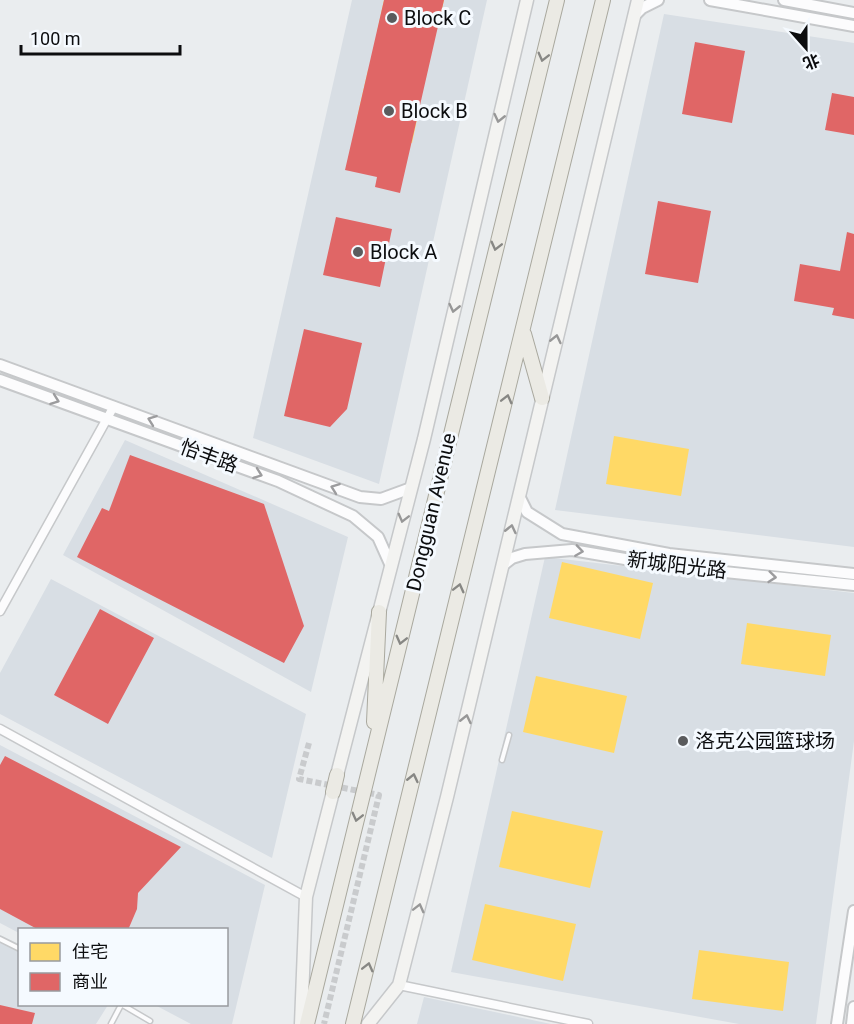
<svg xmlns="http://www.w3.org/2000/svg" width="854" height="1024" font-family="Roboto,'Noto Sans SC',sans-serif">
<rect width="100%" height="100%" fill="#eaedef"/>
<path fill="#d8dee4" d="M 352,0 L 487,0 L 379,484 L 253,438 Z
M 664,14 L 854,43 L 854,547 L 555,510 Z
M 125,440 L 348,537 L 311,692 L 63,555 Z
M 545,557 L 854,593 L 854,741 L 816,1024 L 739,1024 L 451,972 Z
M 51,579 L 306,714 L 272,858 L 0,714 L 0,673 Z
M 0,745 L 265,885 L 232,1024 L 191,1024 L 155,1005 L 226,1004 L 226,930 L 20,930 L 19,933 L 0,923 Z
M 0,935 L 19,944 L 20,1004 L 108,1005 L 96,1024 L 0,1024 Z
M 424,997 L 551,1024 L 417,1024 Z"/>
<path fill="#ffd966" d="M 384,0 L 444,0 L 439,22 L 405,15 L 400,37 L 377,32 Z
M 368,70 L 390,74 L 385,97 L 420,105 L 412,143 L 396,140 L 399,127 L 357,118 Z
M 614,436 L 689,449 L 681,496 L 606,484 Z
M 562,562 L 653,583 L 640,639 L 549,618 Z
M 747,623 L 831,635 L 825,676 L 741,664 Z
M 536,676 L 627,696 L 614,753 L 523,732 Z
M 512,811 L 603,831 L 590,888 L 499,867 Z
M 485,904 L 576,924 L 563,981 L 472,960 Z
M 699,950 L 789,962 L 783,1011 L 692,999 Z"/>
<path fill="#e06666" d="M 384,0 L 444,0 L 400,193 L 375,187 L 377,177 L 345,170 Z
M 695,42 L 745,51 L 732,123 L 682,114 Z
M 832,93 L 854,97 L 854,135 L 825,130 Z
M 658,201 L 711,211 L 698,283 L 645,274 Z
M 336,217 L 392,229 L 380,287 L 323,275 Z
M 847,232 L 854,234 L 854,319 L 832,315 L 834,308 L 794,301 L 800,264 L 840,271 Z
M 304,329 L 362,343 L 347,409 L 330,427 L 284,416 Z
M 130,455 L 264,504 L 304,626 L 284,663 L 77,557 L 102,508 L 109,511 Z
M 100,609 L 154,638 L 108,724 L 54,695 Z
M 5,756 L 181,847 L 138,893 L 137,909 L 128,930 L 39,930 L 0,909 L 0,765 Z
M 0,1005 L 35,1013 L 32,1024 L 0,1024 Z"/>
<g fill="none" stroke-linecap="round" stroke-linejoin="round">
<path stroke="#c9cbcd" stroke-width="6" stroke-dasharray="6 3" stroke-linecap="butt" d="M 309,743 L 299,779 L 379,795 L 324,1024"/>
<defs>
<path id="service" d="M 502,760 L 509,735
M 0,939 L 20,949
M 121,1004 L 150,1021
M 111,1024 L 121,1005"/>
<path id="minor" d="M 0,611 L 114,406
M 0,729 L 306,897
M 399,985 L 588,1024"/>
<path id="tertiary" d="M 710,0 L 854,26
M 784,0 L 854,13
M 634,16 L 642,8 L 658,0
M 0,365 L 360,497 L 381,499 L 411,488
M 0,380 L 278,481 L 353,516 L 378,537 L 391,566
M 519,496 L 527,512 L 562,534 L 669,554 L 854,574
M 503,565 L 512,558 L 525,554 L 572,550 L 666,566 L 854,585
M 837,1024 L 854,911
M 852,1024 L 854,1007"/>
<path id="secondary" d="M 337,775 L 424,439 L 527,0
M 301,1024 L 306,897 L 333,792
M 368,1024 L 399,985 L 447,797 L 638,0"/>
<path id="primary" d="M 524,334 L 542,398
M 374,722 L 379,612
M 333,792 L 337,775
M 307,1024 L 557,0
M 353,1024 L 603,0"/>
</defs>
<use href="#service" stroke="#c6c8ca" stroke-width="7"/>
<use href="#minor" stroke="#c6c8ca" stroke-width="11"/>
<use href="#tertiary" stroke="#c6c8ca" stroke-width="14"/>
<use href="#secondary" stroke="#c6c8ca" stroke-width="15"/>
<use href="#primary" stroke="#a9a89e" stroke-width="16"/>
<use href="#service" stroke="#fcfcfd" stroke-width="4"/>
<use href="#minor" stroke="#fcfcfd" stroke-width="8"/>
<use href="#tertiary" stroke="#fcfcfd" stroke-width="10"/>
<use href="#secondary" stroke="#f3f3f1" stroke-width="12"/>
<use href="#primary" stroke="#ebeae4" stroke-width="14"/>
</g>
<defs><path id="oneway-chevron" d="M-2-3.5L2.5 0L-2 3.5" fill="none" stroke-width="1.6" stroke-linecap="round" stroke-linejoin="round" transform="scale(1.5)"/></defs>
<g stroke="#878784">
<use href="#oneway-chevron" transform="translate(543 57) rotate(104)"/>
<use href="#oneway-chevron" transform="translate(496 246) rotate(104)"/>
<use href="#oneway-chevron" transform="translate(507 399) rotate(-76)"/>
<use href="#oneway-chevron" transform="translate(459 588) rotate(-76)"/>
<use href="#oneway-chevron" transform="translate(401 640) rotate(104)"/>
<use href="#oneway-chevron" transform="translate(413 778) rotate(-77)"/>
<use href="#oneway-chevron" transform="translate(357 817) rotate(104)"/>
<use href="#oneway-chevron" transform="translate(368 967) rotate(-76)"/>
</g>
<g stroke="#979797">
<use href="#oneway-chevron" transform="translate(499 118) rotate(103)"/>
<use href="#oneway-chevron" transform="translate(454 308) rotate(103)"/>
<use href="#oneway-chevron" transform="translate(556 339) rotate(-77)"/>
<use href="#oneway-chevron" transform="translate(403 518) rotate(104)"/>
<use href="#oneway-chevron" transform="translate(511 529) rotate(-77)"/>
<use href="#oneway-chevron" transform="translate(466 719) rotate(-77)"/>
<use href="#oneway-chevron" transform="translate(419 908) rotate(-76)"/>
</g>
<g stroke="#9c9c9e">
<use href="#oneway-chevron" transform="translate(55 400) rotate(20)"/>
<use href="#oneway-chevron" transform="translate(152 420) rotate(-160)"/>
<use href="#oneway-chevron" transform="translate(258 474) rotate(20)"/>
<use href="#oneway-chevron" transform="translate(335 488) rotate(-160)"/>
<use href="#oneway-chevron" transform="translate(579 551) rotate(8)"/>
<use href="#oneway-chevron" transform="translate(772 577) rotate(6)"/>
</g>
<g fill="#5a5b5d" stroke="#f5faff" stroke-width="2">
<circle cx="392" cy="18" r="6"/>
<circle cx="389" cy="111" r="6"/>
<circle cx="358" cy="252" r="6"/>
<circle cx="683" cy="741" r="6"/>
</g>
<g text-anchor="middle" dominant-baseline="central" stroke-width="6" stroke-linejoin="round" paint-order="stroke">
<g font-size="20" fill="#0c0d0f" stroke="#f5faff" text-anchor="start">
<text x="404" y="18">Block C</text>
<text x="401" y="111">Block B</text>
<text x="370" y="252">Block A</text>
<text x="695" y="741">洛克公园篮球场</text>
</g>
<g font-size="20" fill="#0c0d0f" stroke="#f5faff">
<text transform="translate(209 456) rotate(20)">怡丰路</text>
<text transform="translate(431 512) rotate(-77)">Dongguan Avenue</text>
<text transform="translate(677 565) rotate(7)">新城阳光路</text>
</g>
</g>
<rect x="18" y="928" width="210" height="78" fill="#f5faff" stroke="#989b9f" stroke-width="1.5"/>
<rect x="30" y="943" width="30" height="18" fill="#ffd966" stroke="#989b9f" stroke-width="1.5"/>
<text x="72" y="958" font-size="18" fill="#0c0d0f">住宅</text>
<rect x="30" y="973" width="30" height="18" fill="#e06666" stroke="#989b9f" stroke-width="1.5"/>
<text x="72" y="988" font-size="18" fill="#0c0d0f">商业</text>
<g transform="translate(806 48) rotate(159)" stroke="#f5faff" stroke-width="4.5" paint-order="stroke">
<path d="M0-4.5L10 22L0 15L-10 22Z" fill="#0c0d0f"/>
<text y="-9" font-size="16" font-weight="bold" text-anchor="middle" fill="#0c0d0f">北</text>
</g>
<path d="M21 45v9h159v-9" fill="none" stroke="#0c0d0f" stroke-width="3"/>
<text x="30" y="45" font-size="18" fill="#0c0d0f" stroke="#f5faff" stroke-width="4.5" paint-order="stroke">100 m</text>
</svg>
